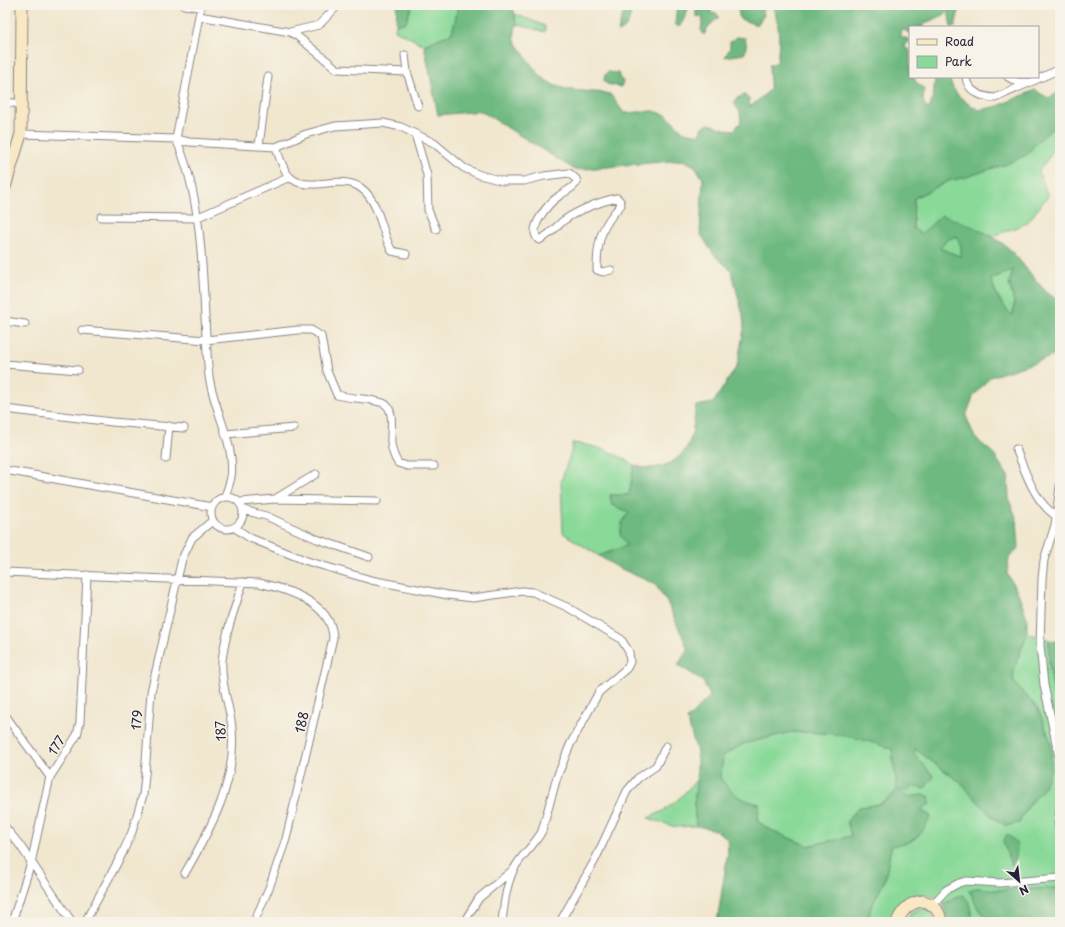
<svg xmlns="http://www.w3.org/2000/svg" width="1065" height="927" font-family="'Playpen Sans',sans-serif">
<rect width="100%" height="100%" fill="#f7f3e8"/>
<filter id="ink" filterUnits="userSpaceOnUse"><feTurbulence type="fractalNoise" baseFrequency=".025" numOctaves="2"/><feDisplacementMap in="SourceGraphic" scale="8" xChannelSelector="R" yChannelSelector="G"/><feConvolveMatrix kernelMatrix="1 2 1 2 8 2 1 2 1" color-interpolation-filters="sRGB"/></filter>
<filter id="wash" filterUnits="userSpaceOnUse"><feTurbulence type="fractalNoise" baseFrequency=".012" numOctaves="4" result="noise"/><feDisplacementMap in="SourceGraphic" scale="16" xChannelSelector="R" yChannelSelector="G"/><feGaussianBlur stdDeviation="0.9" result="paint"/><feColorMatrix in="noise" values="0 0 0 0 0 0 0 0 0 0 0 0 0 0 0 0 0 1.4 0 .05"/><feComposite in="paint" operator="in"/></filter>
<g filter="url(#wash)">
<rect width="100%" height="100%" fill="#f1e7cf"/>
<path fill="#89d998" stroke="#567e6a" d="M 412,5 L 459,5 L 452,33 L 424,45 L 395,30 L 396,25 L 406,22 Z
M 515,14 L 545,26 L 545,32 L 516,24 Z
M 1060,122 L 1060,141 L 1039,171 L 1048,196 L 1027,223 L 991,237 L 972,227 L 921,234 L 913,228 L 914,198 L 951,180 L 963,178 L 1026,155 L 1039,140 Z
M 956,235 L 961,246 L 962,257 L 940,248 L 947,240 Z
M 1014,269 L 1009,283 L 1014,302 L 1013,316 C 1001,305 996,294 991,279 Z
M 572,443 C 596,445 614,452 634,465 L 629,495 L 610,495 L 612,505 L 629,512 L 622,523 L 628,545 L 599,556 L 563,533 L 561,481 L 572,449 Z
M 1027,634 L 1041,636 L 1049,640 L 1049,663 L 1060,728 L 1060,888 L 997,890 L 976,888 L 969,891 C 981,909 976,914 1000,922 L 973,922 L 970,914 L 956,896 L 951,901 L 943,904 C 924,884 896,897 891,922 L 869,922 L 870,909 L 885,880 L 891,847 L 898,843 L 910,842 L 931,816 L 920,810 L 921,795 L 908,797 L 897,790 C 884,804 879,805 859,807 L 851,836 L 808,846 L 773,831 L 758,822 L 759,804 C 737,799 734,795 720,778 L 723,756 L 743,744 L 791,732 L 824,732 L 865,739 L 892,749 L 898,790 L 934,777 L 914,753 L 915,749 L 960,782 L 977,799 L 1019,823 L 1029,805 L 1043,789 L 1038,709 L 1013,681 L 1014,669 Z
M 697,779 L 694,804 L 696,826 L 675,827 L 648,818 C 670,810 682,796 697,779 Z
M 920,908 C 929,909 933,914 934,922 L 905,922 L 910,913 Z"/>
<path fill="#6eb980" stroke="#486e5e" fill-rule="evenodd" d="M 397,5 L 412,5 L 406,22 L 396,25 Z
M 459,5 L 513,5 L 516,24 L 514,39 C 524,53 533,71 547,81 C 563,93 591,90 610,94 L 624,113 L 654,111 L 666,115 L 684,132 L 700,135 L 701,128 L 709,124 L 725,129 L 734,130 L 741,122 L 740,112 L 734,103 L 737,98 L 745,95 L 749,99 L 750,107 L 770,90 C 771,81 768,73 770,64 L 777,63 C 780,39 780,28 773,5 L 960,5 L 955,27 L 951,27 L 948,10 L 944,15 L 925,23 L 924,27 L 910,27 L 910,34 L 903,29 L 901,31 L 901,37 L 909,39 L 909,42 L 904,46 L 910,51 L 910,77 L 914,77 L 916,82 L 924,89 L 923,101 L 926,107 L 929,109 L 933,98 L 935,77 L 949,77 C 953,95 964,101 979,110 L 998,106 L 1035,90 L 1048,98 L 1060,92 L 1060,122 L 1039,140 L 1026,155 L 1007,164 L 963,178 L 951,180 L 914,198 L 913,228 L 921,234 L 942,215 C 963,223 987,231 1006,246 C 1019,256 1046,299 1060,300 L 1060,354 L 990,377 L 973,397 L 966,416 L 975,438 L 992,452 L 1008,476 L 1009,500 L 1017,520 L 1019,547 L 1009,558 L 1007,573 L 1019,595 L 1027,618 L 1027,634 L 1014,669 L 1013,681 L 1038,709 L 1051,742 L 1051,769 L 1043,789 L 1029,805 L 1019,823 L 1006,826 L 992,817 L 960,782 L 915,749 L 914,753 L 934,777 L 924,789 L 912,786 L 907,791 L 898,790 L 908,797 L 922,795 L 929,796 L 930,804 L 920,810 L 931,816 C 926,825 920,838 909,842 C 903,844 898,843 891,847 L 885,880 L 870,909 L 869,922 L 717,922 L 728,852 L 727,839 C 718,829 708,828 696,826 L 694,804 L 697,779 L 697,752 L 687,719 L 710,696 L 703,681 L 678,665 L 688,649 L 668,604 L 655,584 L 617,567 L 599,556 L 627,545 L 620,535 L 622,523 L 629,512 L 612,505 L 610,495 L 629,495 L 634,465 C 655,474 683,462 690,440 C 694,429 694,417 696,406 L 713,403 L 737,366 L 744,329 L 743,315 L 731,270 L 714,255 L 700,233 L 703,179 L 695,166 L 683,160 L 575,170 L 481,111 L 438,115 L 424,45 L 452,33 ZM 956,236 L 961,246 L 961,257 L 940,248 L 947,240 ZM 1013,270 L 1009,283 L 1014,302 L 1013,316 C 1001,305 995,294 991,279 ZM 791,732 C 828,732 857,736 892,749 L 897,790 C 884,804 879,805 859,807 L 847,821 L 851,836 L 808,846 L 773,831 L 758,822 L 759,804 C 738,799 733,794 720,778 L 723,756 L 743,744 Z
M 624,5 L 631,5 C 631,16 629,29 618,32 L 623,14 Z
M 677,5 L 686,5 L 688,9 L 683,21 L 679,27 L 675,24 Z
M 699,5 L 711,5 L 711,14 L 716,13 L 719,17 L 708,27 L 704,35 L 701,30 L 703,17 L 696,16 L 696,10 Z
M 737,5 L 762,5 L 764,15 L 757,25 L 740,19 Z
M 737,37 L 745,38 L 747,48 L 744,54 L 725,57 L 730,48 L 730,42 Z
M 608,72 L 618,73 L 620,79 L 623,81 L 621,87 L 607,84 L 604,80 L 605,75 Z
M 1049,640 L 1060,642 L 1060,728 L 1049,663 Z
M 1007,834 C 1021,844 1018,852 1011,865 L 1003,842 Z
M 976,888 L 997,890 L 1060,888 L 1060,922 C 1037,922 995,927 979,910 C 975,905 973,896 969,890 Z
M 963,895 L 969,902 L 973,922 L 948,922 L 943,904 C 950,901 955,896 963,895 Z"/>
</g>
<g filter="url(#ink)">
<g fill="none" stroke-linecap="round" stroke-linejoin="round">
<defs>
<path id="minor" d="M 184,5 L 201,7
M 201,5 L 176,139 C 208,211 201,299 209,376 C 213,408 236,445 231,477 C 230,483 227,490 225,497
M 199,16 L 290,32 L 297,36 L 337,69 L 407,72
M 290,32 L 319,25 L 338,5
M 405,55 L 407,72 L 418,106
M 966,77 C 967,91 981,97 995,98 L 1060,69
M 1008,77 L 1017,82 L 1028,82
M 5,102 L 21,104
M 21,134 L 176,139 L 189,142 L 276,147 L 306,134 L 335,126 L 383,123 L 401,127 L 434,143 L 464,168 L 480,175 L 503,181 L 524,181 L 544,176 L 569,173 L 576,179 L 577,182 C 573,189 565,191 559,196 C 549,203 526,229 539,240 C 549,236 555,228 563,221 C 576,211 601,201 617,198 L 620,201 L 621,205 C 601,226 597,241 597,270 L 603,272 L 611,270
M 415,134 L 427,175 L 428,210 L 436,229
M 259,146 L 268,77
M 276,147 C 279,156 283,171 290,177 C 307,194 340,173 361,188 C 380,202 381,232 392,251 L 406,254
M 101,217 L 196,218 L 290,177
M 5,321 L 25,324
M 82,330 L 206,340 L 298,330 L 311,330 L 321,336 L 327,371 L 337,395 C 352,399 369,398 383,403 C 396,408 390,432 391,443 C 392,451 394,457 398,463 L 407,466 L 434,466
M 5,364 L 78,370
M 5,409 L 112,422 L 184,428
M 225,434 L 294,428
M 1016,449 C 1026,473 1034,501 1056,516
M 166,459 L 169,426
M 5,470 L 212,507
M 1060,486 L 1055,525 L 1044,560 L 1042,579 L 1040,645 L 1044,685 L 1060,762
M211 513a16 16 0 1 1 32 0a16 16 0 1 1-32 0Z
M 275,499 L 316,474
M 240,502 L 275,499 L 377,501
M 243,510 L 266,516 L 317,539 L 369,557
M 235,528 L 250,538 L 307,561 L 371,580 L 448,595 L 473,598 L 522,591 L 533,592 L 567,607 L 621,639 L 629,652 L 630,662 L 627,668 L 599,692 L 570,745 L 557,777 L 542,831 C 535,845 521,855 514,869 C 506,885 504,905 502,922
M 5,572 L 259,583 C 287,589 332,602 333,638 L 286,839 L 269,888 L 254,922
M 5,715 L 50,777
M 1060,807 L 1058,824 L 1060,834
M 5,827 L 19,844 L 72,922
M 185,873 C 211,828 237,782 232,728 C 230,706 220,683 222,661 C 225,634 235,608 243,582
M 932,905 L 946,890 L 959,883 L 966,881 L 1000,883 L 1060,878
M 12,922 L 31,863 L 50,777 L 77,735 L 80,722 L 87,575
M 85,922 L 122,854 L 132,832 L 143,795 L 145,775 L 151,692 L 182,559 L 192,538 L 212,521
M 464,922 L 479,898 L 514,869
M 560,922 L 595,860 L 627,791 L 638,778 L 656,766 L 666,746"/>
<path id="secondary" d="M 5,187 L 21,134 L 22,5
M 897,922 C 902,910 910,902 923,901 C 934,904 940,911 941,922"/>
</defs>
<use href="#minor" stroke="#8a8485" stroke-width="9"/>
<use href="#secondary" stroke="#8a8485" stroke-width="13"/>
<use href="#minor" stroke="#fff" stroke-width="7"/>
<use href="#secondary" stroke="#f8e8c3" stroke-width="11"/>
</g>
</g>
<g text-anchor="middle" dominant-baseline="central" stroke-width="3" stroke-linejoin="round" paint-order="stroke">
<g font-size="13" fill="#22223b" stroke="#f7f3e8">
<text transform="translate(136 720) rotate(-86)">179</text>
<text transform="translate(301 722) rotate(-77)">188</text>
<text transform="translate(220 731) rotate(-93)">187</text>
<text transform="translate(56 745) rotate(-57)">177</text>
</g>
</g>
<rect width="1065" height="927" fill="none" stroke="#f7f3e8" stroke-width="20"/>
<rect x="909" y="26" width="130" height="52" fill="#f7f3e8" stroke="#a29fa3"/>
<rect x="917" y="39" width="20" height="6" fill="#f8e8c3" stroke="#a29fa3"/>
<text x="945" y="46" font-size="12" fill="#22223b">Road</text>
<rect x="917" y="56" width="20" height="12" fill="#89d998" stroke="#a29fa3"/>
<text x="945" y="66" font-size="12" fill="#22223b">Park</text>
<g transform="translate(1019 881) rotate(152)" stroke="#f7f3e8" stroke-width="3" paint-order="stroke">
<path d="M0-3L7 15L0 10L-7 15Z" fill="#22223b"/>
<text y="-6" font-size="11" font-weight="bold" text-anchor="middle" fill="#22223b">N</text>
</g>
</svg>
